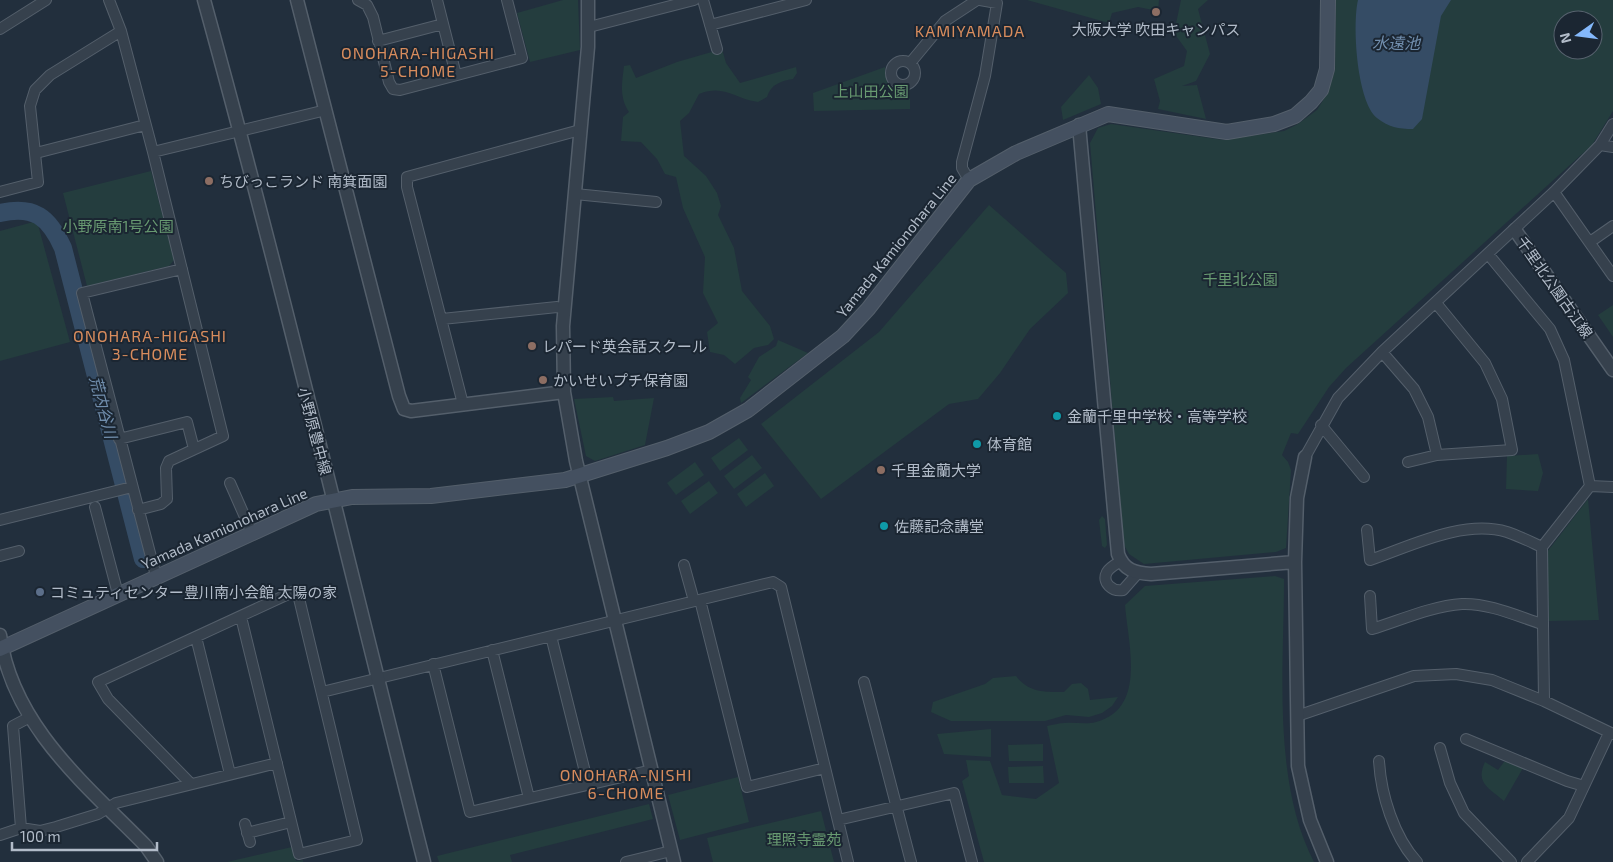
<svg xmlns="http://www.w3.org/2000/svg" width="1613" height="862" font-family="'Exo 2','Noto Sans JP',sans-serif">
<rect width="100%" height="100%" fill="#222f3d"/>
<path fill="#243d3e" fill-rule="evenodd" d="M 563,0 L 578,0 L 580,50 L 530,62 L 517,13 Z
M 1027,0 L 1159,0 L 1158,11 L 1138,7 L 1112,13 L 1109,23 Z
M 1181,0 L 1208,0 L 1198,9 L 1210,54 L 1196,81 L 1182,86 L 1197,85 L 1206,119 L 1158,109 L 1160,101 L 1154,79 L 1184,66 L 1187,51 L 1174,33 Z
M 1336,0 L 1613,0 L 1613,111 L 1592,145 L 1346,368 L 1329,387 L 1298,434 L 1291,433 L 1282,455 L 1288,462 L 1291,470 L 1286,548 L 1276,552 L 1144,564 L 1129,554 L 1124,545 L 1090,143 L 1098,128 L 1111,124 L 1223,140 L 1284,131 L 1298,124 L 1317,110 L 1327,94 L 1335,70 ZM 1563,20 L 1593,20 L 1593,50 L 1563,50 Z
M 722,49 L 726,63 L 740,83 L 796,67 L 797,73 L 793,79 C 781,81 771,84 767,97 L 758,102 C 734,99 725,84 699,94 L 689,113 L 680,121 L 684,156 L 706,176 L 717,193 L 721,206 L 718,215 L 734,248 L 742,291 L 770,326 L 774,339 L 768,345 L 754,348 L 735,364 L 724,355 L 710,352 L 707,332 L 718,323 L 703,293 L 705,257 L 683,208 L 676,177 L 665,174 L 657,159 L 641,142 L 621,141 L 623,117 L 629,112 C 619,97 622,83 624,66 L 630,65 L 636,78 L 677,62 Z
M 885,67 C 885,80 889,84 899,91 L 910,89 L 910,109 L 814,111 L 813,93 Z
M 1089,75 L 1098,88 L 1101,104 L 1063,120 L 1061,107 Z
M 151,171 L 174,260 L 169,266 L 87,286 L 63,193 Z
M 989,205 L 1066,273 L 1068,293 L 1030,329 L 1000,373 L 978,399 L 949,404 L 821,499 L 761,424 L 879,332 Z
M 37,221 L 70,342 L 0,361 L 0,231 Z
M 1613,305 L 1613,337 L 1598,315 Z
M 778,340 L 808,353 L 741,403 L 740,398 L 751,380 L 748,377 L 759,357 L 776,346 Z
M 613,397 L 614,401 L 654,398 L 645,445 L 595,461 L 586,456 L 574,399 Z
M 739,438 L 748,450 L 720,471 L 711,458 Z
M 1538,454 L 1543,473 L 1538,491 L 1506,489 L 1507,456 Z
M 752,455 L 762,468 L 734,489 L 724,476 Z
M 695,462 L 704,475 L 676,495 L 667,483 Z
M 765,473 L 774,486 L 746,507 L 737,494 Z
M 709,481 L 718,493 L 690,514 L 681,501 Z
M 1588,499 L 1599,620 L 1549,621 L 1547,552 Z
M 1102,516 L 1105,519 L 1107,545 L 1105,548 L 1102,546 L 1099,520 Z
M 1275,576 L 1284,579 C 1284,668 1272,781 1314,862 L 984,862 L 962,781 L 969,776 L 966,760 L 990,761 L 1002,795 L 1036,799 L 1059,783 L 1047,726 C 1053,725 1059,723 1065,723 C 1076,722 1086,725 1096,722 C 1147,709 1128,644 1125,605 L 1145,586 Z
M 1016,676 C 1029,693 1045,692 1064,692 L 1072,684 L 1081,683 L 1088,689 L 1090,700 L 1118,697 L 1112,706 L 1102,713 L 1089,717 L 1066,715 L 1045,721 L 951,721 L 931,712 L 933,702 L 985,684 L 993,678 Z
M 991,729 L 991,757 L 944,754 L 937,734 Z
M 1043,744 L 1043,761 L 1009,761 L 1008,745 Z
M 1509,760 L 1523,768 L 1504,801 C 1489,788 1475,783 1485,762 L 1498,770 L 1504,762 Z
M 1043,766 L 1044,783 L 1009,783 L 1008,767 Z
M 738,777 L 749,822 L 680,840 L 668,795 Z
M 649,804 L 653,819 L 510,855 L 512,862 L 439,862 L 437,856 Z
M 821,811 L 834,862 L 713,862 L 707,838 Z
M 292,847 L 296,861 L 303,860 L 303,862 L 227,862 Z"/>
<path fill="#354c65" d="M 1358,0 L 1451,0 L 1441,16 L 1422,119 L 1413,129 C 1399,129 1388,127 1377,118 C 1357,102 1352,25 1358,0 Z"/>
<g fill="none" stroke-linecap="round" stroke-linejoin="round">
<path stroke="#354c65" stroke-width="18" d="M 0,213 C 34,205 49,217 63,248 L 143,559"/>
<defs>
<path id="minor" d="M 109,0 L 121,31 L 153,152 L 223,436 L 169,461 L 166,468 L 167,499 L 161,504 L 138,510
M 358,0 L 367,5 L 373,17 L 389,82 L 393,89 L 400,90 L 522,58 L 507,0
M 437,0 L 456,75
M 703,0 L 717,49
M 710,25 L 806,0
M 589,27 L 694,0
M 0,29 L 46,0
M 378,41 L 443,24
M891 73a12 12 0 1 1 24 0a12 12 0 1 1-24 0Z
M 911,62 L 945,21 L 977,0
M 1600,145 L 1613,147
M 153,152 L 326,110
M 36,153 L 145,125
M 969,180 L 962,168 L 962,162 L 985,76 L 997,3 L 980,0
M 0,192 L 38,182 L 30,106 L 35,90 L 50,75 L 121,31
M 1554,192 L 1613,276
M 575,194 L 656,202
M 1590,242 L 1613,226
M 442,319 L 557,307 L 564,309
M 1382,352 L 1414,389 L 1428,417 L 1437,455 L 1512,450 L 1502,399 L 1485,363 L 1436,303
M 463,404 L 407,187 L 407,177 L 580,130
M 1321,425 L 1364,477
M 119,439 L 187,422 L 194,449
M 1305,457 L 1338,398 L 1382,352 L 1554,192 L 1600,145 L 1613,124
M 1408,462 L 1437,455
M 230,483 L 252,533
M 1590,486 L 1613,487
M 95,507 L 118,594
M 0,520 L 132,487
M 1367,530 L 1370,560 C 1411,546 1463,519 1507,532 C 1519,536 1531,542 1542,547 L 1590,486 L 1564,360 L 1550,329 L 1488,254
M 1542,547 L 1544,701
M 0,556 L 19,551
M 1121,561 C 1116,564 1110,567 1107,572 C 1101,583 1113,592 1123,590 L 1138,573
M 684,565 L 694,601
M 156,576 L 82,293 L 182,269
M 1370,596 L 1372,629 C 1401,620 1432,606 1462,604 C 1489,603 1517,616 1542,624
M 700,600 L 747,787 L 825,768
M 551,636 L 588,784
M 196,637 L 230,774
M 492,650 L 529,798
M 433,664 L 470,812 L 652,770
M 864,682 L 911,862
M 322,692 L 773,582 L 781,587 L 848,862
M 1297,716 L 1414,676 L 1456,674 L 1492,680 L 1544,701 L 1613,734
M 1466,739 L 1567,781 L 1584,786
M 1440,748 L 1450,783 L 1464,813 L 1511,862
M 1379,761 C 1381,795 1394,837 1417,862
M 191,784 L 108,699 L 98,682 L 297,590 L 357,840 L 299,854 L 241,617
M 838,820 L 954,793 L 972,862
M 245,824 L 250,842
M 21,828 L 13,726 L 30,717
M 247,833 L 291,822
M 0,835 L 21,828 L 40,831 L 56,827 L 98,814 L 116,803 L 277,763
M 626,862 L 671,851
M 1527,862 L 1569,818 L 1609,733"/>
<path id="tertiary" d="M 204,0 C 283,286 351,575 424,862
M 297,0 L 399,396 L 404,409 L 411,411 L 564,392
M 588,0 L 588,47 L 563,326 L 564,392 L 576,461 L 674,862
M 1079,125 L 1118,554 C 1124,571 1136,573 1151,574 L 1295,562 L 1298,766 L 1310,820 L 1327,862
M 1515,230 L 1613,370
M 1295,562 L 1297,498 L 1305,457
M 0,635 C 12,725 86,785 146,846 L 157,862"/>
<path id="secondary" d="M 0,649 L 316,504 L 352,497 L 431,496 L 565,480 L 667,448 L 709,432 L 748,410 L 843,336 L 868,309 L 969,180 L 1016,153 L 1108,114 L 1227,132 L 1274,124 L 1295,116 L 1311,102 L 1321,90 L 1327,69 L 1328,0"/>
</defs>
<use href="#minor" stroke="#545f6b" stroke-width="12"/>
<use href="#tertiary" stroke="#545f6b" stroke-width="15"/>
<use href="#secondary" stroke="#545f6b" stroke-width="16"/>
<use href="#minor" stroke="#36414d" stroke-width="10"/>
<use href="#tertiary" stroke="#36414d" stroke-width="12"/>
<use href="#secondary" stroke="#445060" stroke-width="14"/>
</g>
<g fill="#8d6e63" stroke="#1b2632" stroke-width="2">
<circle cx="1156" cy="12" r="5"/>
<circle cx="209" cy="181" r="5"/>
<circle cx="532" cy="346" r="5"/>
<circle cx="543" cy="380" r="5"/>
<circle cx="881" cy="470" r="5"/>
</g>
<g fill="#0f9aa8" stroke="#1b2632" stroke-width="2">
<circle cx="1057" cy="416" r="5"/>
<circle cx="977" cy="444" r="5"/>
<circle cx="884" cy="526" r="5"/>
</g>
<circle fill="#5c6f8a" stroke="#1b2632" stroke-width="2" cx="40" cy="592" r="5"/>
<g text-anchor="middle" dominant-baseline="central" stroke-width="4" stroke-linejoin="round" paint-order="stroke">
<g font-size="15" fill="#b2bcc9" stroke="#1b2632" text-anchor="start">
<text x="1156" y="29" text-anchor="middle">大阪大学 吹田キャンパス</text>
<text x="219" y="181">ちびっこランド 南箕面園</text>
<text x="542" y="346">レパード英会話スクール</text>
<text x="553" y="380">かいせいプチ保育園</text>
<text x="1067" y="416">金蘭千里中学校・高等学校</text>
<text x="987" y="444">体育館</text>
<text x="891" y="470">千里金蘭大学</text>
<text x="894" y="526">佐藤記念講堂</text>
<text x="50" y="592">コミュティセンター豊川南小会館 太陽の家</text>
</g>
<g font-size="15" fill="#689a71" stroke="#1b2632">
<text x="871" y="91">上山田公園</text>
<text x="118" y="226">小野原南1号公園</text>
<text x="1240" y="279">千里北公園</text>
<text x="804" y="839">理照寺霊苑</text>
</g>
<g font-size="15" fill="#b2bcc9" stroke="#1b2632">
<text transform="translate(896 245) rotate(-51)">Yamada Kamionohara Line</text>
<text transform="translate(1555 287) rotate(55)">千里北公園古江線</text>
<text transform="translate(315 431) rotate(75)">小野原豊中線</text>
<text transform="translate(224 528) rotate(-24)">Yamada Kamionohara Line</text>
</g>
<g font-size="16" letter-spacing="1" fill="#d88c5d" stroke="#1b2632">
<text x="970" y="30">KAMIYAMADA</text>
<text x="418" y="52">ONOHARA-HIGASHI<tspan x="418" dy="18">5-CHOME</tspan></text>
<text x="150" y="335">ONOHARA-HIGASHI<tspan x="150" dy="18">3-CHOME</tspan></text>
<text x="626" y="774">ONOHARA-NISHI<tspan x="626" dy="18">6-CHOME</tspan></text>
</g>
<g font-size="16" font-style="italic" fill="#718ead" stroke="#1b2632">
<text x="1396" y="42">水遠池</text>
<text transform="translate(104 407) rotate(75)">荒内谷川</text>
</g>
</g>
<g transform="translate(1578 35) rotate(256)"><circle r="24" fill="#1b2632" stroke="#57626e"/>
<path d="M0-4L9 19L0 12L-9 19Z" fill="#84b8fb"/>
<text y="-8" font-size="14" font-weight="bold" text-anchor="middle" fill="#b2bcc9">N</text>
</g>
<path d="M12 842v8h145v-8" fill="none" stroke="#b2bcc9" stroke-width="2.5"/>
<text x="20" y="842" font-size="15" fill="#b2bcc9" stroke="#1b2632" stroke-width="4" paint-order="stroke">100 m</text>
</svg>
